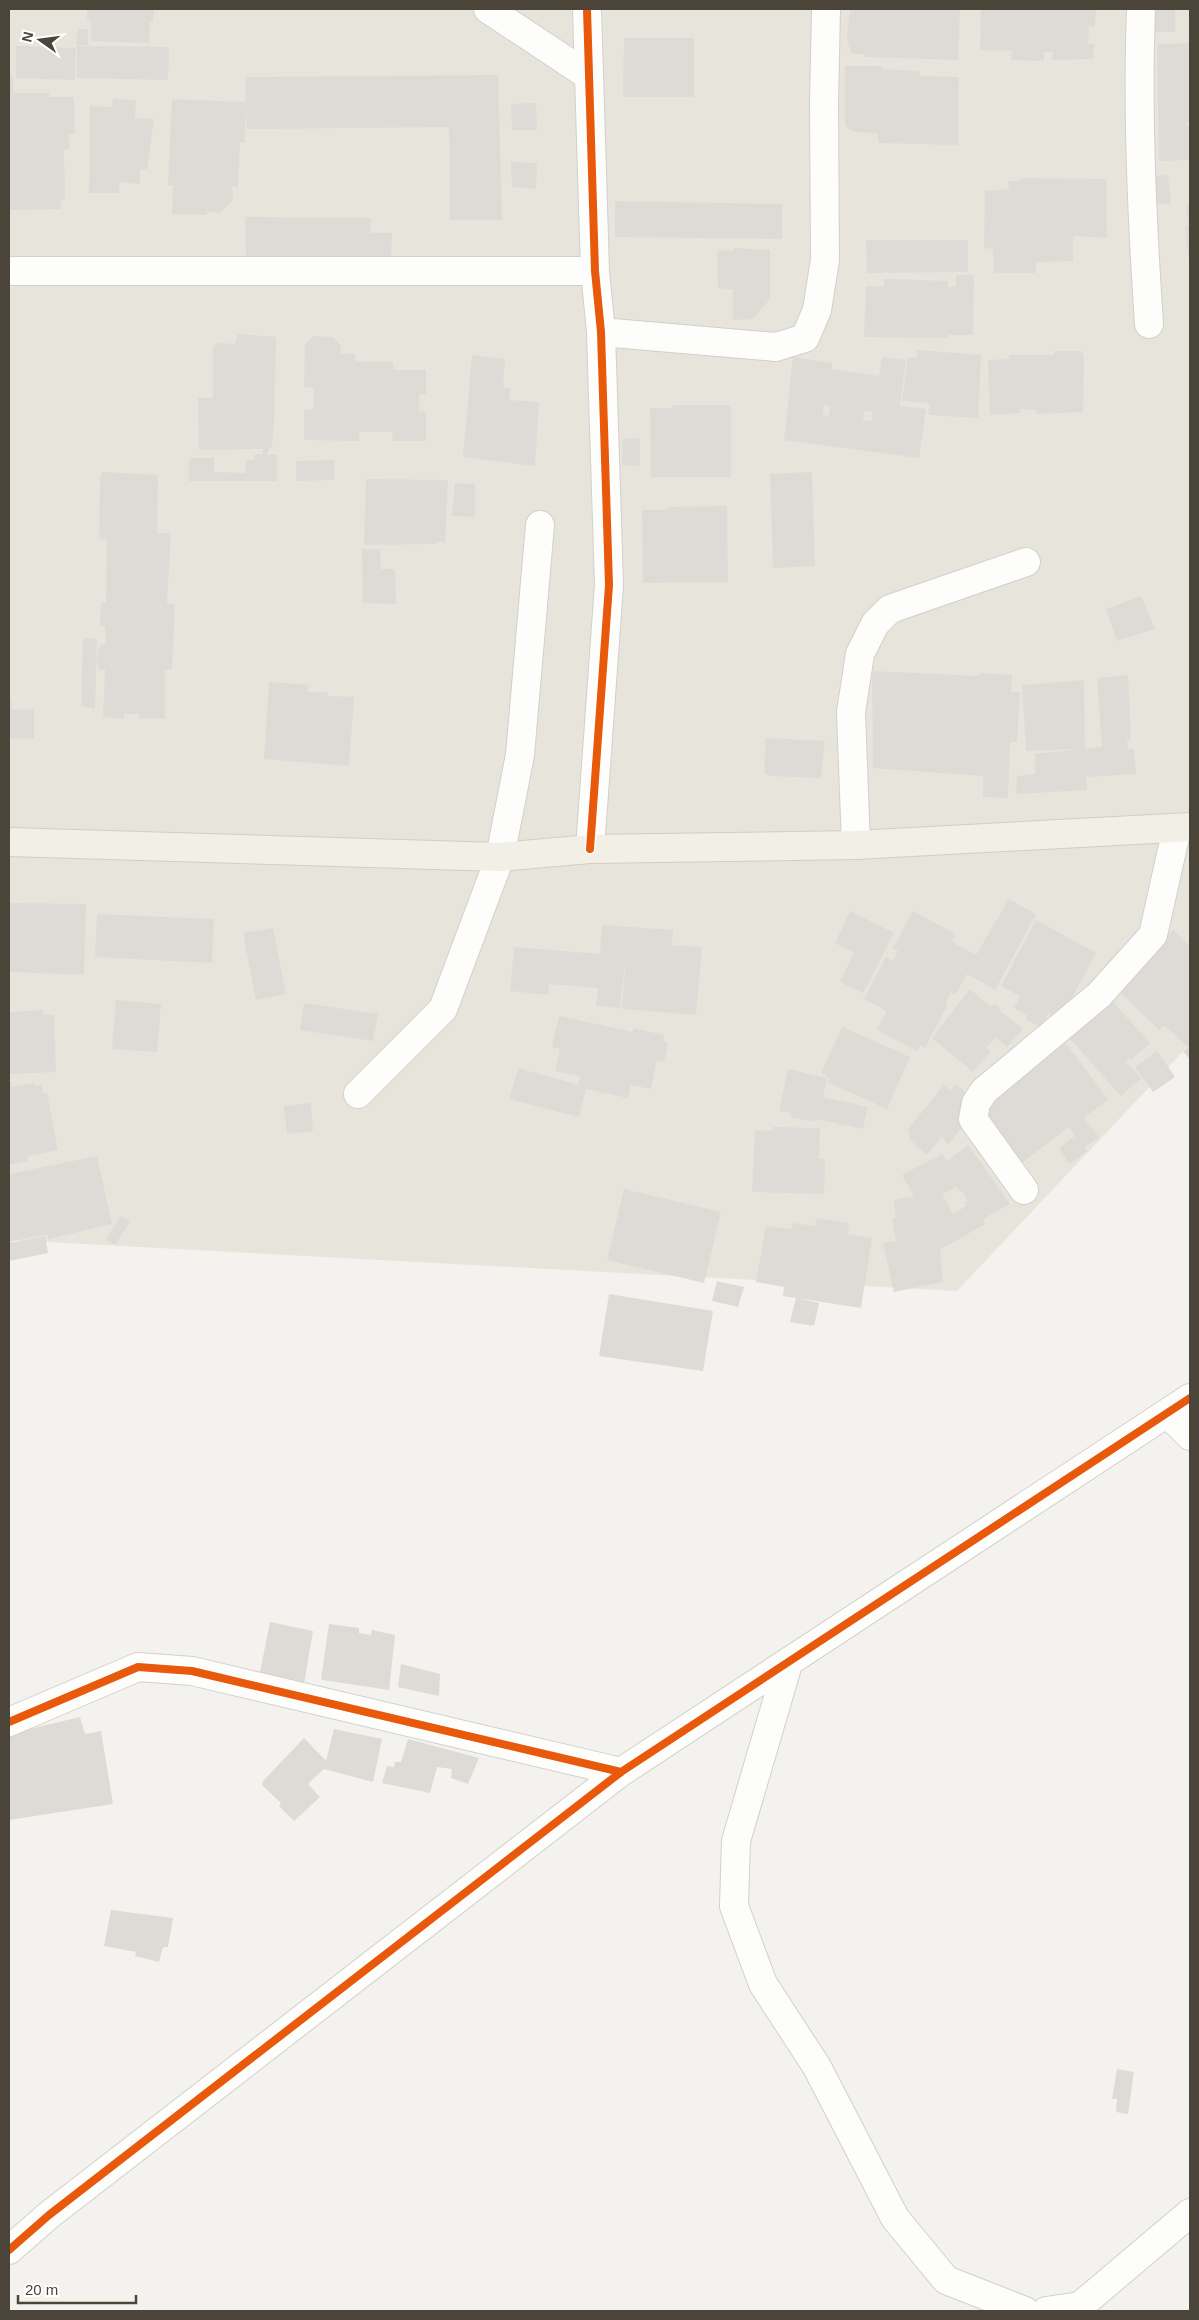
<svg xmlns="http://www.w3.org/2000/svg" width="1199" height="2320" font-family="Helvetica,sans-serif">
<rect width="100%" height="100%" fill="#f4f2ee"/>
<path fill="#e7e4dc" d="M 9,9 L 1190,9 L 1190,1044 L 957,1291 L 9,1240 Z"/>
<path fill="#dedbd6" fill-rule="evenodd" d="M 87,9 L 154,9 L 153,22 L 150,22 L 149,43 L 91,41 L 91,21 L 87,20 Z
M 850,9 L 960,9 L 958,60 L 865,57 L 865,54 L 854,54 L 850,51 L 847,36 Z
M 981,9 L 1096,9 L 1095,27 L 1089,26 L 1088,44 L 1094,44 L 1093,59 L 1052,60 L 1053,52 L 1044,52 L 1044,61 L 1011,60 L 1012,51 L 980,50 Z
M 1150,9 L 1175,9 L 1175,32 L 1150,32 Z
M 78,29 L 88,29 L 88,45 L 76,45 Z
M 624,38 L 694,38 L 694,97 L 623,97 Z
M 1190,43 L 1190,123 L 1186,123 L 1186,126 L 1190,126 L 1190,160 L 1159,161 L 1157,44 Z
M 16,46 L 76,48 L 75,80 L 16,78 Z
M 77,46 L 169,47 L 168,80 L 77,78 Z
M 845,66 L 882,66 L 883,69 L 919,71 L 920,76 L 959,77 L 958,145 L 879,143 L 877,133 L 856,132 L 848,129 L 845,124 Z
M 498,75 L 502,220 L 450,220 L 449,127 L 247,129 L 246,105 L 245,142 L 240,143 L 238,188 L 232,186 L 233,200 L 220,213 L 207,211 L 207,215 L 172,214 L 173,186 L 168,185 L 172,99 L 246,102 L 245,77 Z
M 9,76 L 13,76 L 13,95 L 9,95 Z
M 14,93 L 49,93 L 49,97 L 74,97 L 75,134 L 69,134 L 69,149 L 64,150 L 65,200 L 61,200 L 61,209 L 9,210 L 9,95 L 14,95 Z
M 113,99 L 136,100 L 135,118 L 154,119 L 147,169 L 140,169 L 140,184 L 119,182 L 119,193 L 89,193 L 90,106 L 112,107 Z
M 536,103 L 537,130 L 512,130 L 511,104 Z
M 511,162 L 537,163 L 536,189 L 512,187 Z
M 1168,175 L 1171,204 L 1157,204 L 1155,176 Z
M 1019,178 L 1106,179 L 1107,238 L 1073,236 L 1073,261 L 1037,262 L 1035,273 L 994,273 L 993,249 L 984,248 L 985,191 L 1009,189 L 1008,181 L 1020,181 Z
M 615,201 L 782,204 L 782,239 L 615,237 Z
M 1190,205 L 1190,261 L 1189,261 L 1185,226 L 1188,226 L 1186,206 Z
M 245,217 L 371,218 L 370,233 L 392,233 L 391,261 L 246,257 Z
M 866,240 L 968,240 L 968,272 L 867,273 Z
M 734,248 L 770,250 L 770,299 L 753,319 L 733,320 L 733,290 L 718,288 L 717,253 L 719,250 L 734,251 Z
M 956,275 L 974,275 L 973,335 L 948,335 L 948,338 L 864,337 L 866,286 L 884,287 L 884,279 L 948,281 L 948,287 L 956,287 Z
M 238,334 L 276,337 L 274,420 L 272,448 L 269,448 L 267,455 L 277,454 L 277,481 L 189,481 L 189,461 L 192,458 L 214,458 L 214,472 L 245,473 L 247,460 L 254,461 L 255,454 L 263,454 L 263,449 L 199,450 L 198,398 L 213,398 L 213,347 L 217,343 L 235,344 Z
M 314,336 L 333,337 L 341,346 L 340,353 L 355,354 L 356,361 L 393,362 L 394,370 L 426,370 L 426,394 L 419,394 L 419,411 L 426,412 L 426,441 L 393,441 L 392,432 L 359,432 L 359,441 L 304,440 L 304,409 L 313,410 L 314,388 L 304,387 L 305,344 Z
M 917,350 L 981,355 L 978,418 L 928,415 L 930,403 L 902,401 L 908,357 L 917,358 Z
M 1054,351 L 1081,351 L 1084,355 L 1083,412 L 1037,414 L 1036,410 L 1020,409 L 1020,413 L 990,415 L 988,360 L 1009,359 L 1009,355 L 1054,355 Z
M 472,355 L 505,359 L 503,387 L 511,388 L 509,400 L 539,402 L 535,466 L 463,457 Z
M 793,357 L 832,363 L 832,369 L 879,376 L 882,357 L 906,360 L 900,406 L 926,409 L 919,458 L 784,440 ZM 824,405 L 830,406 L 829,416 L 823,415 ZM 864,411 L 872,412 L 872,421 L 863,420 Z
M 672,405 L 731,405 L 731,477 L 651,477 L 650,408 L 673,408 Z
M 640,438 L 640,466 L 622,465 L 623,439 Z
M 335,460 L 334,480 L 296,481 L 296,461 Z
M 103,472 L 158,475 L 157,533 L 171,533 L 167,603 L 175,604 L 172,669 L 165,670 L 165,719 L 139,718 L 139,714 L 124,714 L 124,719 L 103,717 L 105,669 L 99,671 L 97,658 L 100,645 L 106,643 L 105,626 L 100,625 L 101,603 L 106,602 L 107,540 L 99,539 L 100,476 Z
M 812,472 L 815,566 L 773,568 L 770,474 Z
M 366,479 L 448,480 L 445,543 L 438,541 L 436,544 L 364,545 Z
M 455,483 L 475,484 L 475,517 L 452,516 Z
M 727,506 L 728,582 L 643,583 L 642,510 L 668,510 L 668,507 Z
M 362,549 L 380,549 L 381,569 L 395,569 L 396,604 L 363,603 Z
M 1141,596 L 1155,629 L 1117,641 L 1106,609 Z
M 83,638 L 97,639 L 95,709 L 81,706 Z
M 872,671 L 979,676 L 980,673 L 1012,675 L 1011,692 L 1020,692 L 1017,742 L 1010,742 L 1008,798 L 983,797 L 983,776 L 873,768 Z
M 1128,675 L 1131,740 L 1127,740 L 1128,749 L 1134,749 L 1136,774 L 1086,777 L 1087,790 L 1016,794 L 1017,776 L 1035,774 L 1035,754 L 1102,747 L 1097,678 Z
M 1084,680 L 1085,749 L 1026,751 L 1022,685 Z
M 269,682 L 309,685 L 308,692 L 327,692 L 328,696 L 354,697 L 349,766 L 264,759 Z
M 9,701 L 11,701 L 12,710 L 34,709 L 34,738 L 9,739 Z
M 766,738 L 825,741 L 821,778 L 769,776 L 764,772 Z
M 1009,899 L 1036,914 L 995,990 L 967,974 L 955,995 L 951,992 L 945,1003 L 948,1004 L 925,1048 L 921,1045 L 917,1051 L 877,1030 L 887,1011 L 864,999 L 886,957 L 893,961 L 898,951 L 893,948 L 913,911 L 956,934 L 952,942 L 976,955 Z
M 9,903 L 86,904 L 84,975 L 9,972 Z
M 850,911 L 894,933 L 863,993 L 840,982 L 854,953 L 835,943 Z
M 97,914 L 214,919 L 212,963 L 95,957 Z
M 1036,920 L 1096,953 L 1067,1007 L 1065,1005 L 1057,1019 L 1048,1014 L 1040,1027 L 1025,1019 L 1027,1015 L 1014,1008 L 1020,996 L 1001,986 Z
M 602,925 L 673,930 L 672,945 L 702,947 L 696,1015 L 622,1009 L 626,956 L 620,1008 L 596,1006 L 598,988 L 549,984 L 548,995 L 510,991 L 514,947 L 600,954 Z
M 273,928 L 286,994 L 256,1000 L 243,933 Z
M 1173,930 L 1190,946 L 1190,1059 L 1183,1052 L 1188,1047 L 1164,1025 L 1159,1030 L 1119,991 L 1143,962 Z
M 970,989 L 991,1007 L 994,1003 L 1001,1009 L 1000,1011 L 1023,1029 L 1007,1047 L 996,1037 L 986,1048 L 991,1051 L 973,1072 L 932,1038 Z
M 116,1000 L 161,1004 L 157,1052 L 112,1049 Z
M 1112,1001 L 1150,1043 L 1131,1060 L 1129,1058 L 1126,1062 L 1142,1078 L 1121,1096 L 1070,1039 Z
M 304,1003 L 378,1014 L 373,1041 L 300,1030 Z
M 43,1010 L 43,1014 L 54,1015 L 56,1072 L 9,1074 L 9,1012 Z
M 559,1016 L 633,1032 L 633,1028 L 664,1035 L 663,1041 L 668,1043 L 664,1062 L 657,1060 L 651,1089 L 631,1085 L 628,1098 L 586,1089 L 579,1117 L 509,1099 L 518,1068 L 578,1085 L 580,1076 L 555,1071 L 560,1049 L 552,1047 Z
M 842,1027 L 910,1057 L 887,1109 L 827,1082 L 829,1078 L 821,1073 Z
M 1066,1043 L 1108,1099 L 1084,1118 L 1099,1137 L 1085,1147 L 1087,1151 L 1070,1164 L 1059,1148 L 1075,1136 L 1069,1127 L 1016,1167 L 977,1114 L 994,1102 L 992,1099 Z
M 1157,1051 L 1175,1077 L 1153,1092 L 1135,1067 Z
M 788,1069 L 827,1078 L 823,1097 L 868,1107 L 863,1129 L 816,1119 L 815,1122 L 790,1117 L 791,1113 L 779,1111 Z
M 11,1082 L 12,1087 L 35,1083 L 35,1086 L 41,1085 L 43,1093 L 47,1093 L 58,1150 L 27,1156 L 28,1161 L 9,1165 L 9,1083 Z
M 956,1084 L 975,1100 L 959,1119 L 965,1124 L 948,1144 L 942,1137 L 927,1155 L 909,1139 L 911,1136 L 908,1132 L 909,1128 L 944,1085 L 950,1090 Z
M 311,1103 L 313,1131 L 287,1134 L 284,1106 Z
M 773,1127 L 820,1128 L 819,1159 L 825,1159 L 824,1194 L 752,1192 L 755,1130 L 772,1131 Z
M 968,1145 L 1010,1204 L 983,1219 L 985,1224 L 940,1250 L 943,1282 L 894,1292 L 883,1243 L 896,1241 L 892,1219 L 896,1217 L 894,1200 L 914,1196 L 902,1175 L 942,1154 L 947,1161 ZM 956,1187 L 962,1193 L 963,1192 L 968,1201 L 965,1202 L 966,1206 L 953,1214 L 942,1194 Z
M 97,1156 L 112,1224 L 48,1239 L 47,1234 L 9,1242 L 9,1174 Z
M 624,1189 L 721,1212 L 704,1283 L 607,1260 Z
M 120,1216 L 130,1221 L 115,1245 L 106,1240 Z
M 816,1218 L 849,1223 L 848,1234 L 872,1238 L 861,1308 L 783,1296 L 784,1287 L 756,1282 L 766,1226 L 792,1229 L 793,1223 L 815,1226 Z
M 45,1236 L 48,1253 L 9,1261 L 9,1243 Z
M 717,1281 L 744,1287 L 738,1307 L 712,1301 Z
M 609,1294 L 713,1311 L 703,1371 L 599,1356 Z
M 796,1298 L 819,1303 L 814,1326 L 790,1322 Z
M 270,1622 L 313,1631 L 304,1684 L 272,1678 L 260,1672 Z
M 329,1624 L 359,1628 L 359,1633 L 371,1635 L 372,1630 L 395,1635 L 389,1690 L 323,1680 L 321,1679 Z
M 401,1664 L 440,1674 L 439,1696 L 398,1687 Z
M 80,1717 L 85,1734 L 101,1731 L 113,1804 L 9,1820 L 9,1734 Z
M 334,1729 L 382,1739 L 373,1782 L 324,1769 L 308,1784 L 320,1797 L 294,1821 L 279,1806 L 281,1803 L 262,1785 L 263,1781 L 304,1738 L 326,1761 Z
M 408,1739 L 479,1758 L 468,1784 L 451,1778 L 452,1769 L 437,1767 L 430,1793 L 382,1783 L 387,1766 L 394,1767 L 395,1762 L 401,1762 Z
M 111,1910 L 173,1918 L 168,1947 L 163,1947 L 159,1962 L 135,1956 L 136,1952 L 104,1946 Z
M 1117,2069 L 1134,2072 L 1128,2114 L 1116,2112 L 1117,2099 L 1112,2099 Z"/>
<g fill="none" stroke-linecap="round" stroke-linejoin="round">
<defs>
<path id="minor" d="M 488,9 L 589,76
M 587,9 L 595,271 L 601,332 L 609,585 L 590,849
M 1141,9 C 1137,114 1142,219 1149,324
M 9,271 L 595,271
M 601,332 L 776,347 L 805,338 L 817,310 L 825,260 L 824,103 L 826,9
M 856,845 L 851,712 L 860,654 L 875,624 L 890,609 L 1026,562
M 358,1094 L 443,1009 L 500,857 L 520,755 L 540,525
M 1024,1190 L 973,1119 L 976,1103 L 984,1091 L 1099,995 L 1153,935 L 1177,828
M 1168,1414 L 1190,1436
M 788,1664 L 736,1841 L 734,1906 L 763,1984 L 817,2067 L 895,2218 L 946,2280 L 1025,2311
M 9,1722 L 138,1667 L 192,1671 L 621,1772
M 9,2250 L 49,2215 L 621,1772 L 1190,1398
M 1046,2311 L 1080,2306 L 1190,2213"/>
<path id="major" d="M 9,842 L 500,857 L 590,849 L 856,845 L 1190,827"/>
</defs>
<use href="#minor" stroke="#d2d0cb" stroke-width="30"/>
<use href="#major" stroke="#d6cebb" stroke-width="30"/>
<use href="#minor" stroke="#fdfdfc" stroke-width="28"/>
<use href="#major" stroke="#f2efe6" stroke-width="28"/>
<defs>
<path id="cycleway" d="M 587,9 L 595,271 L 601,332 L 609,585 L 590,849
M 9,1722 L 138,1667 L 192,1671 L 621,1772
M 9,2250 L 49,2215 L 621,1772 L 1190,1398"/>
</defs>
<use href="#cycleway" stroke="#fff" stroke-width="11"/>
<use href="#cycleway" stroke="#e8590c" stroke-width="8"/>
</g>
<rect width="1199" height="2320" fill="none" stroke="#4b4439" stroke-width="20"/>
<g transform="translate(40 40) rotate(284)" stroke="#ffffff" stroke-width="4" paint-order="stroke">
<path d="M0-4L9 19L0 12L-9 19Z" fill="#4b4439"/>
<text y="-8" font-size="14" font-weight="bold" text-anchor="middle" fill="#4b4439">N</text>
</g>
<path d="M18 2295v8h118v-8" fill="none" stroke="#4b4439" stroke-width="2.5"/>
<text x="25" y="2295" font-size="15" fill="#4b4439" stroke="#ffffff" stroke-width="4" paint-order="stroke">20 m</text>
</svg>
